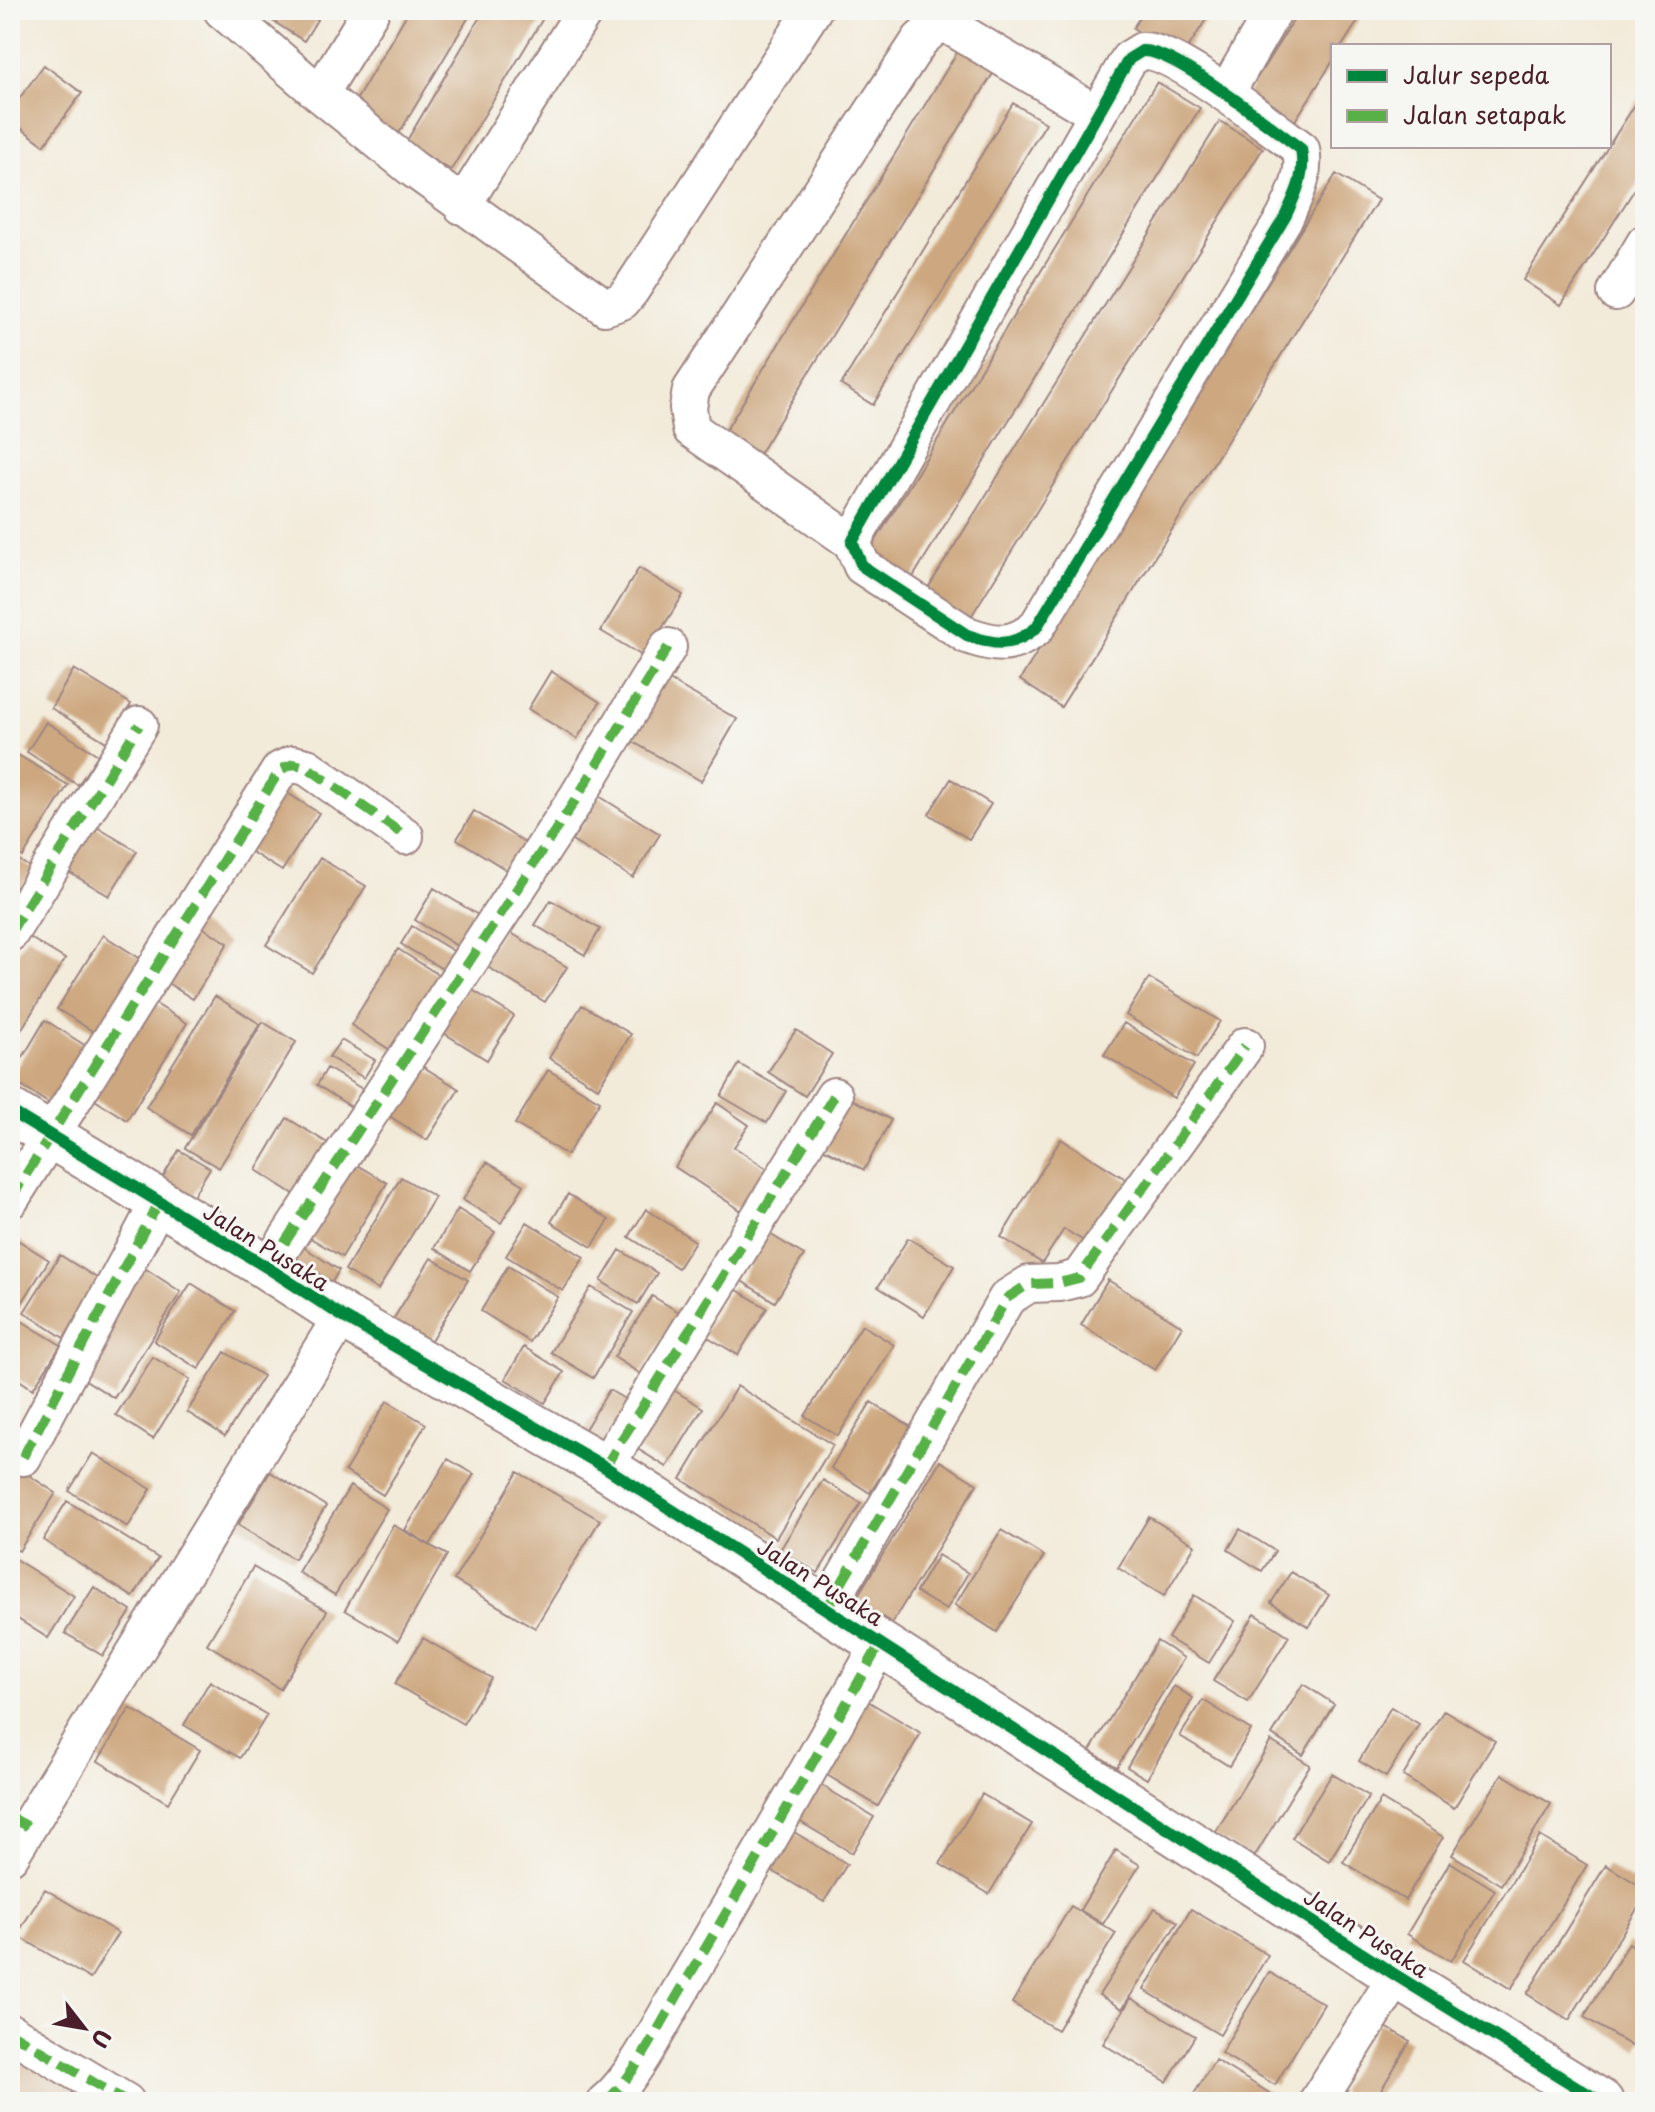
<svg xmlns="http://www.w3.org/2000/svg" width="1655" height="2112" font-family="'Playpen Sans',sans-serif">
<rect width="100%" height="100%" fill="#f6f6f2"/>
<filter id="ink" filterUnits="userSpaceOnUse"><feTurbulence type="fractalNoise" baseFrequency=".0125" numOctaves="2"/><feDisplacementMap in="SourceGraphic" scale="16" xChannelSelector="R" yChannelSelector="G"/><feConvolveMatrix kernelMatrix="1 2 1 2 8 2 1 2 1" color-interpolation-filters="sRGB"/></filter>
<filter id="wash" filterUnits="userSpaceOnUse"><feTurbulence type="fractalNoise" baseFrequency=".006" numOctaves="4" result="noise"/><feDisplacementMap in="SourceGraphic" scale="32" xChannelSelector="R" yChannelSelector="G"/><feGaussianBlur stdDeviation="1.8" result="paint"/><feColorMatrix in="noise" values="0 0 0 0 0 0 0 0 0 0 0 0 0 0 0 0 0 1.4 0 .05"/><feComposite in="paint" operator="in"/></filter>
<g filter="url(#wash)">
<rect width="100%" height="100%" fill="#f3ebda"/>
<g id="blocks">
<path fill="#cda77f" d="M 260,10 L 323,10 L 304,41 L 259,12 Z
M 409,10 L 473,10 L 398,135 L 351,109 Z
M 484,10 L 548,10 L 451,170 L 405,144 Z
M 1144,10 L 1212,10 L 1181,59 L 1133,28 Z
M 1300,10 L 1365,10 L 1342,46 L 1333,46 L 1333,61 L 1291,127 L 1245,97 Z
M 961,46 L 997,67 L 753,464 L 718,443 Z
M 44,65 L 82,93 L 44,145 L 10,120 L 10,111 Z
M 1157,82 L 1200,108 L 908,585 L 865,558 Z
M 1645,89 L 1645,173 L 1561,305 L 1523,280 Z
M 1013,103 L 1046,123 L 873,405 L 841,385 Z
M 1220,121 L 1263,148 L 967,623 L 923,596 Z
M 1336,174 L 1378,200 L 1061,707 L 1020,680 Z
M 639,568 L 683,595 L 644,657 L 601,631 Z
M 74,669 L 131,704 L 108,743 L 51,708 Z
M 551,671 L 600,702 L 577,739 L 528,709 Z
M 664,677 L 737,719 L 701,781 L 628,739 Z
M 46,722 L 98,755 L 78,785 L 27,752 Z
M 18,755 L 68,785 L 23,857 L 10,849 L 10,767 Z
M 951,779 L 991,804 L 969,839 L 929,814 Z
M 284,791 L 319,813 L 282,871 L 248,850 Z
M 599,796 L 660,834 L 633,878 L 572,841 Z
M 474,811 L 527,844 L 510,872 L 457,839 Z
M 90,823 L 137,851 L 109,896 L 62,868 Z
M 10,855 L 33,869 L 20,890 L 10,884 Z
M 320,858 L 366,886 L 312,973 L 266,945 Z
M 434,888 L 478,915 L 459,947 L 415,920 Z
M 551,900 L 600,929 L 585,955 L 535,925 Z
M 189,919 L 228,943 L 193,999 L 155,975 Z
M 412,926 L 455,952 L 444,970 L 401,944 Z
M 503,928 L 567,967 L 545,1002 L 481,963 Z
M 103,935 L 144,961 L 99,1035 L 57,1009 Z
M 27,936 L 65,959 L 21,1030 L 10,1023 L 10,963 Z
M 398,949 L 439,975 L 392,1051 L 351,1025 Z
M 1149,978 L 1220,1021 L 1197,1058 L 1126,1015 Z
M 466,986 L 514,1016 L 487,1060 L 439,1030 Z
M 141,995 L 187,1023 L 127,1120 L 82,1092 Z
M 215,996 L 260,1024 L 191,1135 L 146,1107 Z
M 582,1005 L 631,1034 L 598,1088 L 549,1058 Z
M 45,1020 L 86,1046 L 50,1104 L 10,1079 Z
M 263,1022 L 296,1042 L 219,1168 L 185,1148 Z
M 1124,1023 L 1194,1065 L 1174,1098 L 1104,1055 Z
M 796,1030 L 832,1054 L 805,1096 L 768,1072 Z
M 341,1040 L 375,1060 L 364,1078 L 329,1057 Z
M 414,1061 L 459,1089 L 427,1140 L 383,1112 Z
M 739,1064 L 786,1091 L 767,1123 L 721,1096 Z
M 327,1068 L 364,1090 L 353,1108 L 317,1085 Z
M 548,1070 L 600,1101 L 567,1155 L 515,1124 Z
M 846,1096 L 891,1120 L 864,1170 L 819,1146 Z
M 717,1103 L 749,1125 L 734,1147 L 772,1172 L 745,1213 L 675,1167 Z
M 287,1118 L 334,1147 L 302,1199 L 256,1170 Z
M 1061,1139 L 1140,1188 L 1092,1246 L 1064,1229 L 1042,1263 L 1001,1237 Z
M 179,1150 L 210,1168 L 191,1199 L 161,1180 Z
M 347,1159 L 387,1183 L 342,1257 L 302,1233 Z
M 487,1162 L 524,1185 L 501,1223 L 463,1200 Z
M 401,1177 L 435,1197 L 378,1290 L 345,1270 Z
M 568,1194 L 609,1220 L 592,1247 L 551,1222 Z
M 458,1209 L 495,1232 L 470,1271 L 434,1248 Z
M 646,1209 L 695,1241 L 678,1268 L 629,1237 Z
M 527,1222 L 584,1257 L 563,1291 L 506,1256 Z
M 768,1233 L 804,1255 L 775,1302 L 740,1280 Z
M 10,1235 L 49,1260 L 10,1322 Z
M 908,1238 L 954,1266 L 924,1316 L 878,1287 Z
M 297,1243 L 339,1270 L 329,1287 L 286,1260 Z
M 620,1250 L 657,1273 L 638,1304 L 601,1281 Z
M 60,1255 L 100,1280 L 64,1338 L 24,1312 Z
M 431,1258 L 468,1280 L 428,1345 L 391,1323 Z
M 140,1265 L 181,1292 L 114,1398 L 73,1372 Z
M 508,1266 L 558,1297 L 530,1342 L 481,1311 Z
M 1108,1280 L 1182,1326 L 1155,1370 L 1081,1325 Z
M 191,1283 L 235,1311 L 199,1369 L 154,1341 Z
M 591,1287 L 633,1312 L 593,1378 L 551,1352 Z
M 732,1287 L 767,1308 L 738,1355 L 703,1334 Z
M 652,1296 L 679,1312 L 641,1374 L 614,1357 Z
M 20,1320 L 61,1345 L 33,1389 L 10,1374 L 10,1337 Z
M 862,1325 L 894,1345 L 838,1436 L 805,1416 Z
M 524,1347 L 564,1372 L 545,1403 L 505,1379 Z
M 225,1352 L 263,1376 L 225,1436 L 187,1412 Z
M 153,1357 L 190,1380 L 153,1439 L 116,1415 Z
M 667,1386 L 703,1408 L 667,1467 L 631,1445 Z
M 737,1386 L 833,1445 L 776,1538 L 681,1479 Z
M 609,1390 L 637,1406 L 607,1456 L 579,1439 Z
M 387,1401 L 426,1424 L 383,1495 L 345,1471 Z
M 871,1402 L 911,1427 L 870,1493 L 831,1468 Z
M 93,1453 L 151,1489 L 128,1527 L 69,1491 Z
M 448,1459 L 474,1474 L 430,1545 L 405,1530 Z
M 940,1461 L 977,1484 L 892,1623 L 855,1600 Z
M 10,1463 L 56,1493 L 19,1551 L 10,1546 Z
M 270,1472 L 326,1506 L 294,1559 L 238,1525 Z
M 518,1472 L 600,1520 L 535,1628 L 454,1580 Z
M 823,1480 L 861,1503 L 818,1573 L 780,1550 Z
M 350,1486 L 387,1509 L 335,1595 L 298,1572 Z
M 67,1501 L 158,1558 L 133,1597 L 43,1540 Z
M 1149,1517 L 1195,1545 L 1164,1596 L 1118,1568 Z
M 393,1525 L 447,1555 L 398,1641 L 345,1610 Z
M 1240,1529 L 1275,1551 L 1262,1571 L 1228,1550 Z
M 1001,1530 L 1044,1556 L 997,1632 L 955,1605 Z
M 938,1555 L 968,1573 L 946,1610 L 916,1592 Z
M 15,1559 L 74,1596 L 48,1638 L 10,1614 L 10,1566 Z
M 253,1567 L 327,1611 L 280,1689 L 207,1644 Z
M 1291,1572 L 1329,1595 L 1309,1627 L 1271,1603 Z
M 94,1587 L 131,1611 L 103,1656 L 65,1633 Z
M 1194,1595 L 1235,1621 L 1209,1663 L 1168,1638 Z
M 1255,1614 L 1289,1636 L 1248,1702 L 1213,1681 Z
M 423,1638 L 491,1678 L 463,1724 L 395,1684 Z
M 1157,1641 L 1184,1658 L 1117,1767 L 1090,1751 Z
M 210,1681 L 267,1715 L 240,1758 L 184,1725 Z
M 1303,1684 L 1334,1704 L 1303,1755 L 1272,1735 Z
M 1174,1686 L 1193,1698 L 1147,1779 L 1127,1767 Z
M 866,1700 L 921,1733 L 878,1806 L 822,1772 Z
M 1203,1700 L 1251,1730 L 1229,1766 L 1180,1736 Z
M 1391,1707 L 1419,1724 L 1386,1777 L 1359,1761 Z
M 130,1708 L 200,1750 L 168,1803 L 98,1761 Z
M 1444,1710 L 1495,1741 L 1454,1808 L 1403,1776 Z
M 1271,1741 L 1310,1765 L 1253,1859 L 1214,1835 Z
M 1332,1774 L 1369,1796 L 1329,1861 L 1292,1838 Z
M 1502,1774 L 1551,1804 L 1501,1885 L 1452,1855 Z
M 816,1782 L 874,1817 L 852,1853 L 794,1818 Z
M 982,1794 L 1032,1824 L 989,1894 L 940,1864 Z
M 1381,1799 L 1443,1837 L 1405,1900 L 1343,1862 Z
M 789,1829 L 847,1864 L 824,1902 L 766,1867 Z
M 1540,1836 L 1587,1865 L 1511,1989 L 1464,1960 Z
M 1116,1850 L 1140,1865 L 1103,1924 L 1080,1910 Z
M 1450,1862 L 1495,1890 L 1451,1961 L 1407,1934 Z
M 1606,1865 L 1645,1889 L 1645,1896 L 1569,2020 L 1527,1994 Z
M 45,1889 L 118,1933 L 90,1979 L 17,1935 Z
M 1071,1906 L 1116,1933 L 1057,2030 L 1012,2003 Z
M 1155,1908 L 1178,1922 L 1122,2009 L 1099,1995 Z
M 1191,1909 L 1268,1955 L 1220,2035 L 1144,1990 Z
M 1629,1943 L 1645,1953 L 1645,2035 L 1637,2049 L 1584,2017 Z
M 1269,1972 L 1324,2004 L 1275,2085 L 1221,2053 Z
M 1131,1998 L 1195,2036 L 1167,2082 L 1103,2044 Z
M 1379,2023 L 1410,2041 L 1374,2102 L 1356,2102 L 1339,2092 Z
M 25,2043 L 82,2075 L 66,2102 L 25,2102 L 10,2093 L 10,2069 Z
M 1215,2060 L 1271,2094 L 1266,2102 L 1189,2102 Z"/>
</g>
</g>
<g filter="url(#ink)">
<use href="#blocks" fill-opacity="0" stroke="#9e8582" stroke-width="2"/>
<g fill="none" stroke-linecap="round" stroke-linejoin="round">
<defs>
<path id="minor" d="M 222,10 L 320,94 L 412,168 L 605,307 L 622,301 L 631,290 L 813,10
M 1142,51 C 1173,48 1272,128 1301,149 C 1306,175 1296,193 1285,217 L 1036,628 C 1011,648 995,645 967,635 L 862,566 L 852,542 L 1129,59 Z
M 1226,93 L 1274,10
M 320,94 L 371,10
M 462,206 L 585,10
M 1616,292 L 1645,243
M 852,542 L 691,429 L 688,408 L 691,390 L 920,40 L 938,24 L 948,25 L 1097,114
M 10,933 L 139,725
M 10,1200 L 280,770 L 293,764 L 307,767 L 405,836
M 268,1268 L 576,799 L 668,647
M 23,1457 L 159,1202
M 605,1467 L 834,1096
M 826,1610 L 1007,1298 L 1029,1284 L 1059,1283 L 1079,1278 L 1245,1046
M 10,1856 L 342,1316
M 10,2032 L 126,2102
M 605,2102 C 634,2079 663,2019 683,1986 C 751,1872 816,1757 881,1642
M 1317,2102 L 1397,1976"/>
<path id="tertiary" d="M 10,1111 L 268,1268 L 342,1316 L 605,1467 L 1397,1976 L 1601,2102"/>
</defs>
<use href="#minor" stroke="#9e8582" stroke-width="40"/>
<use href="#tertiary" stroke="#9e8582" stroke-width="48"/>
<use href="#minor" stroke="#fff" stroke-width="36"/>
<use href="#tertiary" stroke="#fff" stroke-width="44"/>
<path stroke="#57b146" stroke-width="10" stroke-dasharray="20 10" stroke-linecap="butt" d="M 10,933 L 139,725
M 10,1200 L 280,770 L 293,764 L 307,767 L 405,836
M 268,1268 L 576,799 L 668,647
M 23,1457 L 159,1202
M 605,1467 L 834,1096
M 826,1610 L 1007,1298 L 1029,1284 L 1059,1283 L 1079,1278 L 1245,1046
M 10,1817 L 29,1827
M 10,2032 L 126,2102
M 605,2102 C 634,2079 663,2019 683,1986 C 751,1872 816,1757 881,1642"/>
<defs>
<path id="cycleway" d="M 1142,51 C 1173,48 1272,128 1301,149 C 1306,175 1296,193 1285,217 L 1036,628 C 1011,648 995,645 967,635 L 862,566 L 852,542 L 1129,59 Z
M 10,1111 L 268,1268 L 342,1316 L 605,1467 L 1397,1976 L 1601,2102"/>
</defs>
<use href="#cycleway" stroke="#f6f6f2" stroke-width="17"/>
<use href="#cycleway" stroke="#00873e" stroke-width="12"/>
</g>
</g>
<g text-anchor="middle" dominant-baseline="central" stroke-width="6" stroke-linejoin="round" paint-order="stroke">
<g font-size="22" fill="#4a1f2b" stroke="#f6f6f2">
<text transform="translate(267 1246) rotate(32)">Jalan Pusaka</text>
<text transform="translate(821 1581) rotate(32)">Jalan Pusaka</text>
<text transform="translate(1367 1932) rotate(33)">Jalan Pusaka</text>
</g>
</g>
<rect width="1655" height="2112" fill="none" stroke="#f6f6f2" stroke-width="40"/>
<rect x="1331" y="44" width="280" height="104" fill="#f6f6f2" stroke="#b1a0a2" stroke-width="2"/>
<rect x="1347" y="70" width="40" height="12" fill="#00873e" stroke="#b1a0a2" stroke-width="2"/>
<text x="1403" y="84" font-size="24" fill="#4a1f2b">Jalur sepeda</text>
<rect x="1347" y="110" width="40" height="12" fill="#57b146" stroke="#b1a0a2" stroke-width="2"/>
<text x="1403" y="124" font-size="24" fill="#4a1f2b">Jalan setapak</text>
<g transform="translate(84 2028) rotate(121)" stroke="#f6f6f2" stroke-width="6" paint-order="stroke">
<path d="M0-6L14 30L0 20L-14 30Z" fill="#4a1f2b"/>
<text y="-12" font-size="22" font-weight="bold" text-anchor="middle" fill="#4a1f2b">U</text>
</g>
</svg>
